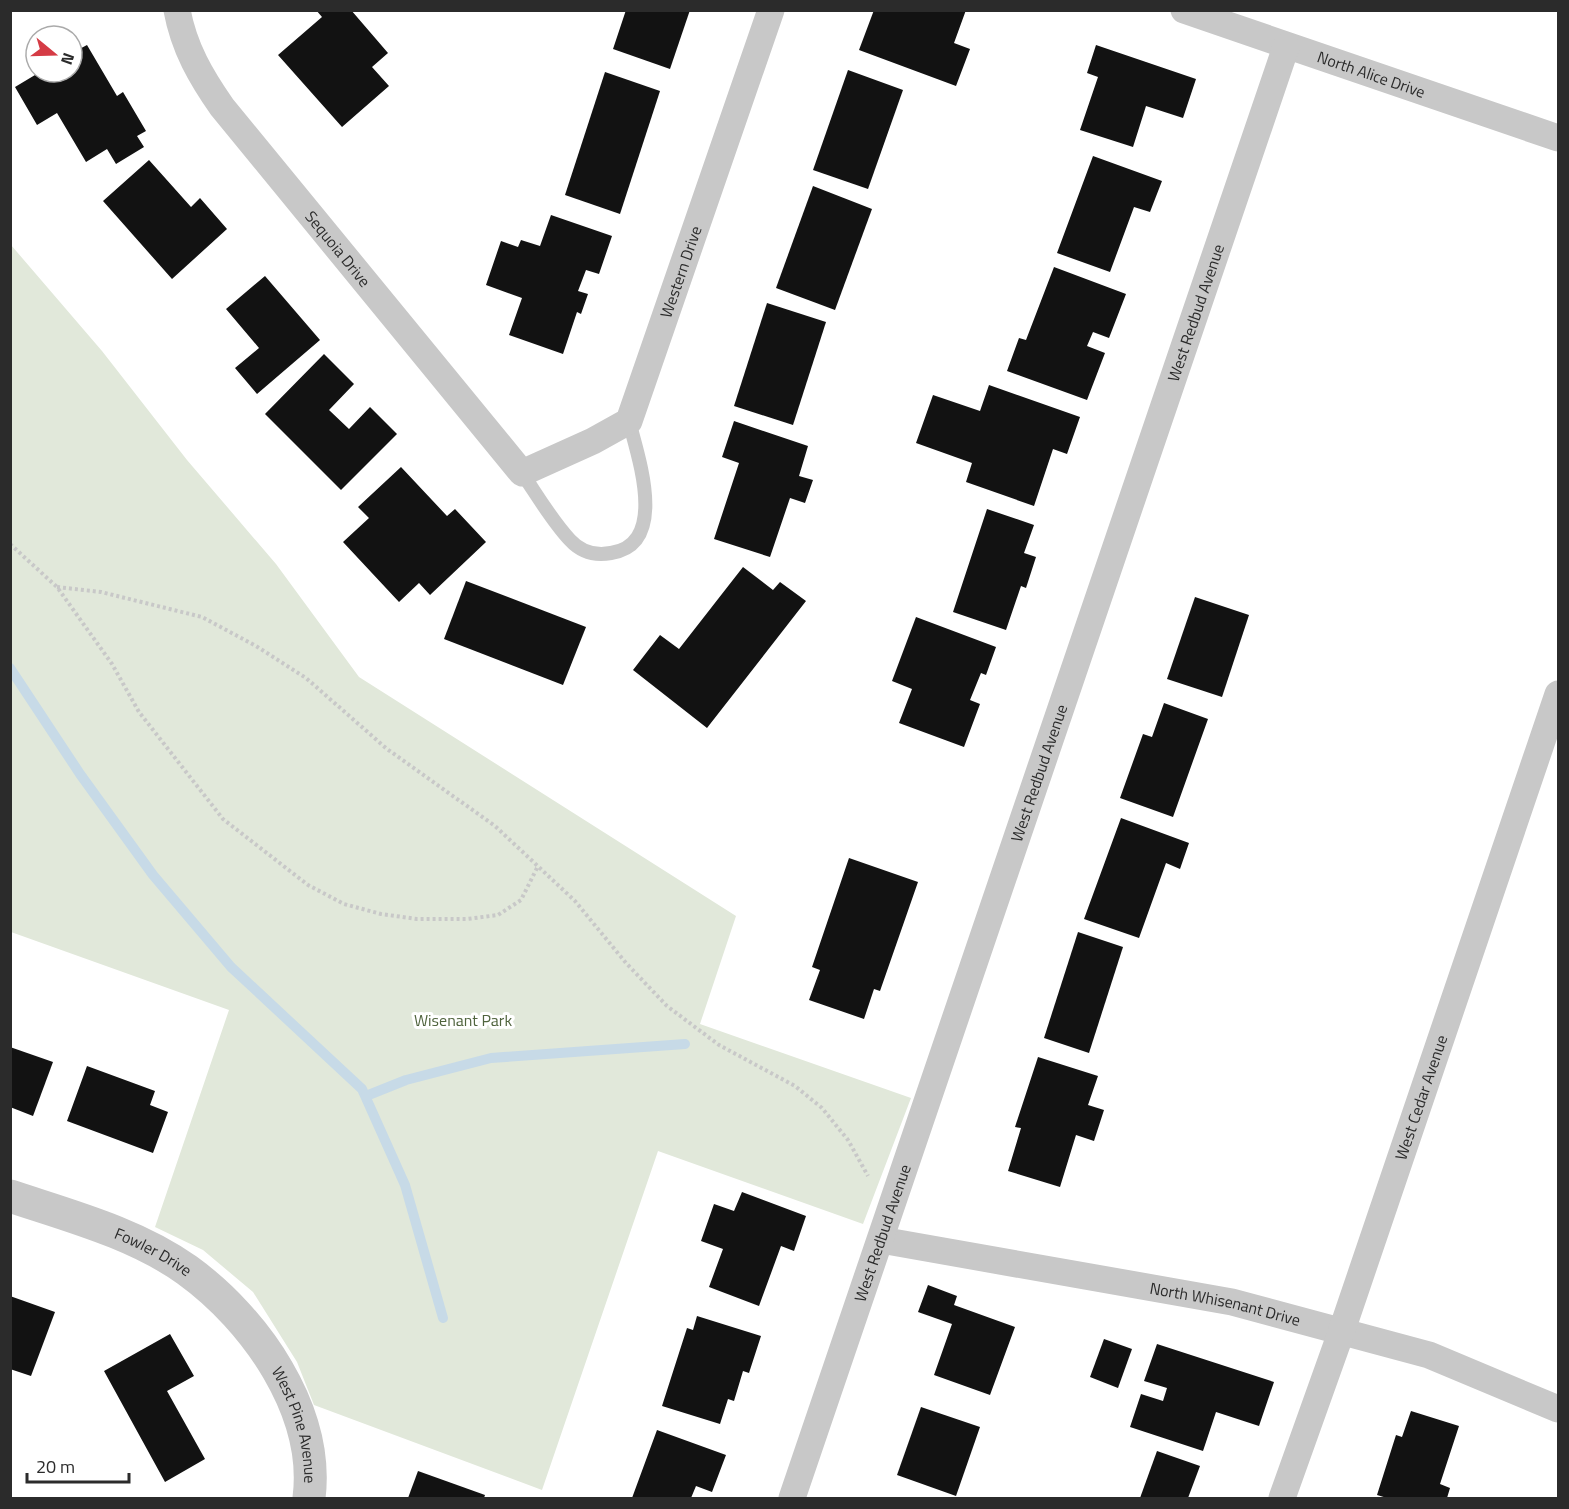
<svg xmlns="http://www.w3.org/2000/svg" width="1569" height="1509" font-family="'Titillium Web',sans-serif">
  <style>
    .green { fill: #e1e8da }
    .lines { fill: none; stroke-linecap: round; stroke-linejoin: round }
    .stream { stroke: #c7dae7; stroke-width: 10 }
    .building { fill: #121212 }
    .path { stroke: #c8c8c8; stroke-width: 4; stroke-dasharray: 3 3; stroke-linecap: butt }
    .service { stroke: #c8c8c8; stroke-width: 14 }
    .minor { stroke: #c8c8c8; stroke-width: 27 }
    .tertiary { stroke: #c8c8c8; stroke-width: 33 }
    .labels { text-anchor: middle; dominant-baseline: central; stroke-width: 6; stroke-linejoin: round; paint-order: stroke }
    .street-label { font-size: 16px; fill: #2b2b2b; stroke: #fff }
    .park-label { font-size: 16px; fill: #4f633d; stroke: #fff }
  </style>
  <rect width="100%" height="100%" fill="#fff"/>
  <polygon class="green" points="11,245 102,351 187,460 276,564 359,677 736,916 700,1024 911,1098 863,1224 658,1151 542,1490 314,1405 297,1362 253,1292 203,1250 155,1227 229,1010 11,932"/>
  <g class="lines">
    <g class="stream">
      <polyline points="10,668 80,774 153,875 231,967 362,1089 405,1185 443,1318"/>
      <polyline points="366,1096 406,1080 491,1058 685,1044"/>
    </g>
  </g>
  <g class="building">
    <polygon points="316,10 351,10 388,53 372,67 389,86 342,127 278,55 322,17"/>
    <polygon points="626,10 690,10 670,69 613,49"/>
    <polygon points="874,10 966,10 954,43 970,49 956,86 859,50"/>
    <polygon points="87,45 117,96 123,92 146,131 137,136 144,147 116,164 107,149 86,162 57,113 37,125 15,87 40,72 72,72 72,53"/>
    <polygon points="1096,45 1196,79 1183,118 1146,106 1133,147 1080,130 1098,77 1087,73"/>
    <polygon points="848,70 903,90 868,189 813,170"/>
    <polygon points="605,72 660,91 620,214 565,195"/>
    <polygon points="1093,156 1162,181 1150,212 1134,207 1110,272 1057,253"/>
    <polygon points="149,160 191,207 200,198 227,229 172,279 103,201"/>
    <polygon points="813,186 872,209 835,310 776,288"/>
    <polygon points="551,215 612,236 599,274 586,270 578,291 588,294 581,314 577,312 563,354 509,335 522,298 486,285 501,241 518,247 521,240 540,246"/>
    <polygon points="1054,267 1126,294 1109,338 1093,332 1087,346 1105,353 1087,400 1007,371 1019,338 1026,340"/>
    <polygon points="265,276 320,340 257,394 235,368 259,348 226,309"/>
    <polygon points="767,303 826,322 793,425 734,406"/>
    <polygon points="324,354 354,384 329,410 349,429 370,407 397,434 341,490 265,414"/>
    <polygon points="989,385 1080,417 1067,454 1053,449 1034,506 966,482 972,463 916,443 933,395 980,411"/>
    <polygon points="734,421 808,446 799,476 813,480 805,503 790,498 770,557 714,539 739,463 722,457"/>
    <polygon points="401,467 447,516 455,509 486,542 430,595 419,583 399,602 343,542 369,518 358,507"/>
    <polygon points="987,509 1034,525 1024,553 1036,557 1026,588 1021,586 1006,630 953,612"/>
    <polygon points="743,567 773,590 780,582 806,601 707,728 633,670 660,635 679,649"/>
    <polygon points="466,581 586,627 563,685 444,639"/>
    <polygon points="1195,597 1249,615 1222,697 1167,679"/>
    <polygon points="916,617 996,647 986,675 981,673 970,700 980,704 964,747 899,723 912,689 892,681"/>
    <polygon points="1164,703 1208,719 1173,817 1120,798 1143,734 1152,737"/>
    <polygon points="1121,818 1189,843 1180,869 1166,863 1139,938 1084,919"/>
    <polygon points="849,858 918,882 880,991 874,989 864,1019 809,1000 820,970 812,967"/>
    <polygon points="1078,932 1123,947 1089,1053 1044,1038"/>
    <polygon points="10,1047 53,1062 33,1116 10,1107"/>
    <polygon points="1038,1057 1098,1076 1088,1105 1104,1110 1094,1141 1076,1135 1060,1187 1008,1171 1021,1128 1015,1127"/>
    <polygon points="87,1066 155,1091 150,1105 168,1112 153,1153 67,1121"/>
    <polygon points="742,1192 806,1216 794,1251 781,1246 759,1306 709,1287 723,1249 701,1241 714,1204 734,1211"/>
    <polygon points="928,1285 957,1296 954,1305 1015,1327 990,1395 934,1375 952,1324 918,1312"/>
    <polygon points="10,1296 55,1312 31,1376 10,1369"/>
    <polygon points="697,1316 761,1336 749,1373 743,1371 734,1401 728,1399 720,1424 662,1406 687,1328 693,1330"/>
    <polygon points="170,1334 194,1376 167,1391 205,1459 165,1482 104,1371"/>
    <polygon points="1104,1339 1132,1349 1118,1388 1090,1377"/>
    <polygon points="1157,1344 1274,1382 1259,1426 1216,1412 1203,1451 1130,1427 1141,1394 1163,1401 1167,1388 1144,1381"/>
    <polygon points="921,1407 980,1427 956,1496 897,1475"/>
    <polygon points="1411,1411 1459,1426 1440,1484 1450,1488 1447,1498 1387,1498 1377,1495 1396,1435 1402,1437"/>
    <polygon points="657,1430 726,1455 712,1492 696,1486 691,1498 632,1498"/>
    <polygon points="1157,1451 1200,1466 1188,1498 1140,1498"/>
    <polygon points="418,1471 485,1495 484,1498 408,1498"/>
  </g>
  <g class="lines">
    <g class="path">
      <polyline points="10,544 57,587 112,664 139,712 223,819 308,885 344,904 381,914 417,919 467,919 498,915 521,900 537,868"/>
      <polyline points="57,587 101,592 202,617 256,646 306,678 387,749 495,826 575,901 626,963 667,1006 719,1045 795,1086 822,1108 848,1140 868,1176"/>
    </g>
    <path class="service" d="M 522,473 C 537,495 552,521 570,540 C 581,552 595,556 611,553 C 669,544 638,457 629,421"/>
    <g class="minor">
      <path id="s1" d="M 177,10 C 184,48 201,77 222,107 L 522,473 L 593,441 L 629,421 L 771,10"/>
      <path id="s2" d="M 1184,10 L 1558,138"/>
      <path id="s3" d="M 881,1240 L 1232,1302 L 1429,1355 L 1558,1409"/>
      <path id="s4" d="M 792,1498 L 1286,47"/>
      <path id="s5" d="M 1282,1498 L 1342,1330 L 1558,694"/>
    </g>
    <path class="tertiary" id="s6" d="M 10,1196 C 70,1216 135,1233 187,1270 C 255,1319 320,1411 309,1498"/>
  </g>
  <g class="labels">
    <g class="street-label">
      <text stroke="none"><textPath href="#s2" startOffset="198">North Alice Drive</textPath></text>
      <text stroke="none"><textPath href="#s1" startOffset="291">Sequoia Drive</textPath></text>
      <text stroke="none"><textPath href="#s1" startOffset="858">Western Drive</textPath></text>
      <text stroke="none"><textPath href="#s4" startOffset="1252">West Redbud Avenue</textPath></text>
      <text stroke="none"><textPath href="#s4" startOffset="766">West Redbud Avenue</textPath></text>
      <text stroke="none"><textPath href="#s5" startOffset="424">West Cedar Avenue</textPath></text>
      <text stroke="none"><textPath href="#s4" startOffset="280">West Redbud Avenue</textPath></text>
      <text stroke="none"><textPath href="#s6" startOffset="154">Fowler Drive</textPath></text>
      <text stroke="none"><textPath href="#s3" startOffset="350">North Whisenant Drive</textPath></text>
      <text stroke="none"><textPath href="#s6" startOffset="387">West Pine Avenue</textPath></text>
    </g>
    <g class="park-label">
      <text x="463" y="1020">Wisenant Park</text>
    </g>
  </g>
  <rect width="1569" height="1509" fill="none" stroke="#2b2b2b" stroke-width="24"/>
  <g transform="translate(54 54) rotate(109)"><circle r="28" fill="#ffffff" stroke="#aaaaaa" stroke-width="1.5"/>
  <path d="M0-4.5L10 22L0 15L-10 22Z" fill="#d53b45"/>
  <text y="-9" font-size="16" font-weight="bold" text-anchor="middle" fill="#2b2b2b">N</text>
  </g>
  <path d="M27 1473v9h102v-9" fill="none" stroke="#2b2b2b" stroke-width="3"/>
  <text x="36" y="1473" font-size="18" fill="#2b2b2b" stroke="#ffffff" stroke-width="4.5" paint-order="stroke">20 m</text>
</svg>
